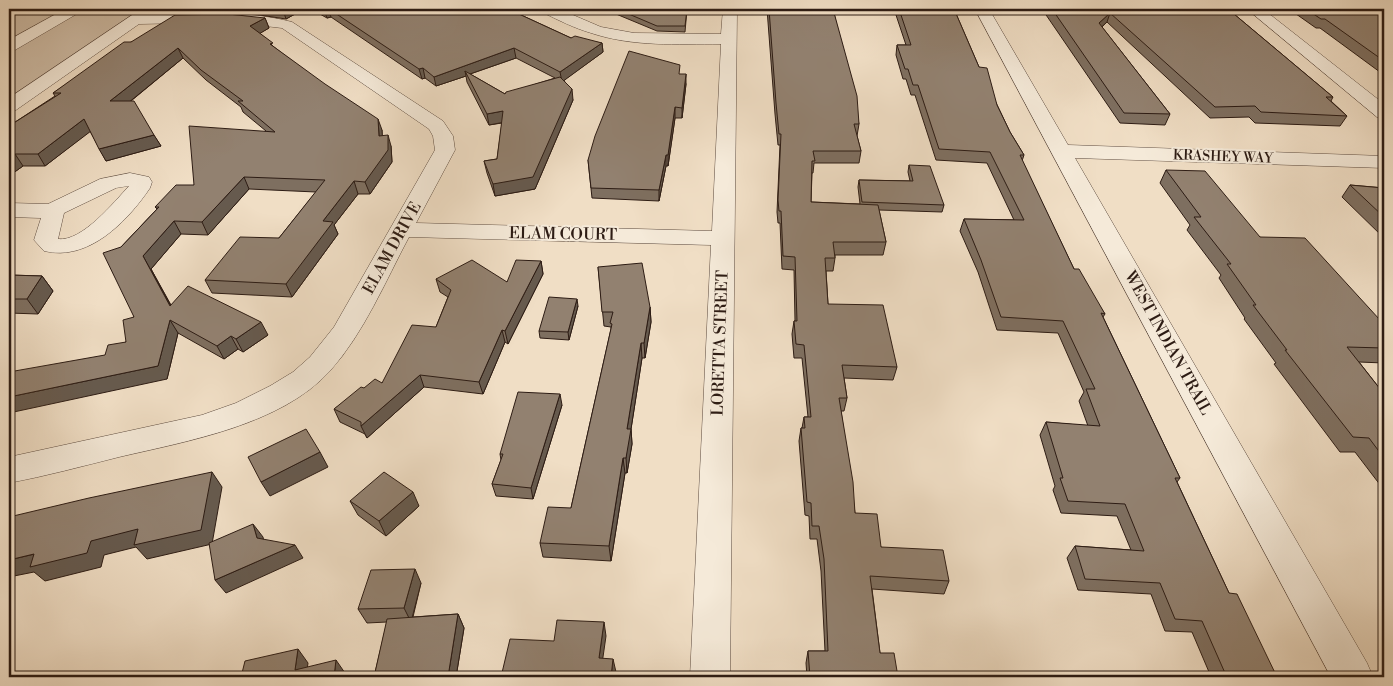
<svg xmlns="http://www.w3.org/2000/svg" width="1393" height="686" font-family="'Libre Bodoni',serif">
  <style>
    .green { fill: #cfbda7; stroke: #7e6c5e }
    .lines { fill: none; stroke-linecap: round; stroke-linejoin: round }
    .street-casing { stroke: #5e4c40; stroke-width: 1 }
    .street { fill: #f5ead9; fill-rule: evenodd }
    .wall { fill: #7e6f60; stroke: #2d1c14; fill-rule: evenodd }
    .shaded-wall { fill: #665a4e; stroke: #2d1c14 }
    .building { fill: #928170; stroke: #2d1c14 }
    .labels { text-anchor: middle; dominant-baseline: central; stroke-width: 4; stroke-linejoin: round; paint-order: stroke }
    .far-street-label { font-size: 14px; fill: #2d1c14; stroke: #f5ead9 }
    .street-label { font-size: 16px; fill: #2d1c14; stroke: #f5ead9 }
  </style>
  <rect width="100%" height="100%" fill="#f0dec5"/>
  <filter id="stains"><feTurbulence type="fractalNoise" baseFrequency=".004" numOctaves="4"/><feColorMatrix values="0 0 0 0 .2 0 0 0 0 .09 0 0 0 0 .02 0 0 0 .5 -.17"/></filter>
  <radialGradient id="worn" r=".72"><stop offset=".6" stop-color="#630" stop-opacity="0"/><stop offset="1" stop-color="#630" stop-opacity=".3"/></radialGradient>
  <g class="green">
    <polygon points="9,9 65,9 9,42"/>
    <polygon points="80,9 141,9 9,98 9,52"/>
  </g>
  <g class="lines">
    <defs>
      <g id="street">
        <polygon points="65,9 82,9 80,12 15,50 9,52 9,40"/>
        <path d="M 141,9 L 157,9 L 152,14 C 199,13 246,10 292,22 L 443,121 L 453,136 L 455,150 L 416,223 L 712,231 L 721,44 C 677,44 633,47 591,33 C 574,28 558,20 542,12 L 540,9 L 559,9 L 601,27 L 634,33 L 721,34 L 723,9 L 737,9 L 730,677 L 690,677 L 711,245 L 409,237 C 385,282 364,333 330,371 C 281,425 188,441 119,457 C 83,466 46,476 9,483 L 9,457 L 202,415 L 236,403 L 270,386 L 293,372 L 310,357 L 334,327 L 435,150 L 433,136 L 429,129 L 282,28 L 232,22 L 139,24 L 16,110 L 9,111 L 9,98 Z"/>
        <polygon points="975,9 989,9 1068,145 1384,156 1384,168 1075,158 1367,663 1373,677 1331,677"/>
        <polygon points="1247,9 1263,9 1384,104 1384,119 1377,117"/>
        <path d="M 130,173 L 149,177 L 152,182 L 150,188 C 127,222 88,262 44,251 L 34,240 L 41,218 L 9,217 L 9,203 L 48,204 L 100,179 ZM 129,186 C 114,202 82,242 58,239 L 64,213 L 116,188 Z"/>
      </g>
    </defs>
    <use href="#street" class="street-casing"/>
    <use href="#street" class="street"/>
  </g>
  <g class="wall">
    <polygon points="197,9 304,9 286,19 240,12 198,11"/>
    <path d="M 311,9 L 508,9 L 571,38 L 602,43 L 603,52 L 564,80 L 573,100 L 535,189 L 495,196 L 487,173 L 484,161 L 497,159 L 502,123 L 489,125 L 467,82 L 466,76 L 436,86 L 425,78 L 422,79 L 331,17 L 327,18 ZM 516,58 L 555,78 L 505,94 L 470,74 Z"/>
    <polygon points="604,9 687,9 685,32 657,31"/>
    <polygon points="767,9 833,9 859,124 857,136 861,151 859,163 814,163 813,173 812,173 811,202 860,204 858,187 859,180 910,181 908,172 909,165 944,205 942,212 879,210 886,242 883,255 835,255 835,258 833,271 826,271 828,304 897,367 893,380 844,378 847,398 844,411 841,411 855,513 881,547 949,581 944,594 872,589 880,653 898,677 807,677 806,663 808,651 825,651 821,571 817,539 810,539 809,516 805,515 799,441 801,428 802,428 804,417 808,417 802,358 794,358 792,334 794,321 795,321 794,270 782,269 780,223 778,223 777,212 780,145 778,145 775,114"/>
    <polygon points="894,9 954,9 979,67 1010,132 1024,155 1022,161 1074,269 1105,314 1103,317 1180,478 1177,482 1229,593 1277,677 1195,677 1201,672 1209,672 1192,632 1165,631 1151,594 1078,590 1067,558 1075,546 1131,550 1117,516 1061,513 1053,490 1055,486 1040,435 1046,422 1088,426 1079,401 1084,392 1058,333 997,330 978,272 960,231 964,219 1014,220 987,163 936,160 915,95 911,95 906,79 903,79 896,55 897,45 906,45"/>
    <polygon points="1042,9 1228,9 1333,97 1331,101 1347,116 1340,126 1255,123 1249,117 1210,118 1107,22 1102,27 1170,114 1165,125 1120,123"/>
    <polygon points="1289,9 1384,9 1384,75 1320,28 1316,28"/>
    <polygon points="265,18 269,28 260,33 274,47 382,130 382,135 391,146 392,162 370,194 358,194 334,225 338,234 292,297 212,293 205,280 279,238 316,192 249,189 208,235 181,234 151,269 171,305 268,335 243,352 238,349 224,359 178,333 167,379 105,355 126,342 134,317 121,247 157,209 155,207 194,185 266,131 243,112 241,107 206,80 183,58 131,101 161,146 106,161 90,131 45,166 23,166 9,176 9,126 55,96 53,93 131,42"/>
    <polygon points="681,74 686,84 682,118 675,118 668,166 666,166 659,201 592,198 588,160"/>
    <polygon points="1166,170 1260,237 1380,320 1384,320 1384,363 1359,362 1384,394 1384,490 1355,452 1340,452 1274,364 1276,363 1244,319 1245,318 1219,278 1221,275 1187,230 1190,225 1160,183"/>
    <polygon points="1350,185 1384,188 1384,238 1342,197"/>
    <polygon points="541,261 543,274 508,344 505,342 483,394 424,387 367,438 365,434 340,422 334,409 364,388 382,383 436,327 448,297 440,292 436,279 507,282"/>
    <polygon points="598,267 650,307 651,322 645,358 642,358 631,429 632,444 627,473 625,473 611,561 543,557 540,543 571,508 611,329 611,327 604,326"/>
    <polygon points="9,275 42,276 53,291 38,314 9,313"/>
    <polygon points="578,306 569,340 540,338 539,331"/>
    <polygon points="562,405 533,499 496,496 492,484 501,460 500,454"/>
    <polygon points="350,501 419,506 386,536 358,515"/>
    <polygon points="421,583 413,617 458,614 464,628 456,677 374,677 387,622 367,623 358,609"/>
  </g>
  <g class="shaded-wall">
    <polygon points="286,9 304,9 286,19 283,10"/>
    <polygon points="328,9 331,17 327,18 324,10"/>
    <polygon points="1110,13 1107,22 1096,32 1099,23"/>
    <polygon points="265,18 269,28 254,37 250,26"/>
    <polygon points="602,43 603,52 562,82 560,72"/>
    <polygon points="178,48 183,58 117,112 110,101"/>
    <polygon points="514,48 516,58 467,75 465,71 466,76 436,86 434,77"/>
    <polygon points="423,68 425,78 422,79 419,69"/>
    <polygon points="686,74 686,84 682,118 682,108"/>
    <polygon points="572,89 573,100 535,189 495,196 493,184"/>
    <polygon points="675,107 675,118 668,166 668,155"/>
    <polygon points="503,111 505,122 489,125 487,114"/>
    <polygon points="84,119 91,131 45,166 38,154"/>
    <polygon points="378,119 382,130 383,148 379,136"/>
    <polygon points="154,135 161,146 106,161 99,149"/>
    <polygon points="388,135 391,146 392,162 370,194 365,182"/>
    <polygon points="15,154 23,166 9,176 9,158"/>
    <polygon points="666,155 666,166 659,201 659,190"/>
    <polygon points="244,177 249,189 208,235 202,222"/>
    <polygon points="354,181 358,194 334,225 338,234 292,297 286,284 323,221"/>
    <polygon points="174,221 181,234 151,269 178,319 143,256"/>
    <polygon points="541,261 543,274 508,344 505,331"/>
    <polygon points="42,276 53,291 38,314 27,299"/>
    <polygon points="577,299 578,306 569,340 568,332"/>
    <polygon points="650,307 651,322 645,358 644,343"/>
    <polygon points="170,320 178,333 167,379 9,413 9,397 158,366"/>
    <polygon points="261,322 268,335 243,352 236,339"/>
    <polygon points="502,330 505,342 483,394 479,382"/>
    <polygon points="231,336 238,349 224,359 217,346"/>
    <polygon points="641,343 642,358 631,429 632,444 627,473 626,458 627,429"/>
    <polygon points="420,375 424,387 367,438 361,426"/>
    <polygon points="560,394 562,405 533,499 531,488"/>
    <polygon points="320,452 328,467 270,496 261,482"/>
    <polygon points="623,458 625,473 611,561 609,546"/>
    <polygon points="212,472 222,487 212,544 147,559 136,547 104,555 101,567 45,581 34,572 9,577 9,560 91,541"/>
    <polygon points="413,492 419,506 386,536 379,521"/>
    <polygon points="253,524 263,537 266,552 257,538"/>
    <polygon points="295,545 303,558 226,593 215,580"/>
    <polygon points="415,569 421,583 411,622 404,608"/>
    <polygon points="458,614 464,628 456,677 448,677"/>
    <polygon points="604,622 606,636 601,671 599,658"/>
    <polygon points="298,649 308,663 306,677 295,670"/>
    <polygon points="613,659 616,672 615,677 611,677"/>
    <polygon points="336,660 345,673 345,677 334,677"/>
  </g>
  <g class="building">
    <polygon points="273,9 286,9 283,10"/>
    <polygon points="329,9 508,9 571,38 575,36 602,43 560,72 514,48 434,77 423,68 419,69"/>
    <polygon points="617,9 687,9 685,26 657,26"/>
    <polygon points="769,9 833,9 857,96 859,124 854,124 861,151 813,151 815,161 812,161 811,202 878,205 886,242 833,242 835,258 825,258 828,304 883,305 897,367 842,365 847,398 839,398 853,482 855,513 877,514 881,547 943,550 949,581 870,576 880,653 894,653 898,677 810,677 808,651 828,651 824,559 819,526 812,526 811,503 807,502 801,428 805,428 804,417 811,417 804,345 796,344 794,321 797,321 795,257 783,256 781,211 779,211 778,200 781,134 779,134 776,103"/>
    <polygon points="899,9 954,9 979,67 987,68 997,105 1010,132 1024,155 1020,155 1074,269 1079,269 1105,314 1101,313 1180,478 1175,478 1229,593 1237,594 1277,677 1203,677 1201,672 1225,673 1202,621 1175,619 1160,583 1085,579 1075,546 1144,551 1125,504 1068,501 1060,478 1063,478 1046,422 1100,426 1086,389 1095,389 1063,321 1001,317 981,260 964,219 1024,220 990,152 939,149 918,85 913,85 908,69 905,69 897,45 911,45"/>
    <polygon points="1052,9 1228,9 1333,97 1326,97 1347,116 1261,112 1255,106 1215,107 1110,13 1099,23 1170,114 1124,113"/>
    <polygon points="1306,9 1384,9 1384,61 1325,19 1321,19"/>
    <polygon points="228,14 265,18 250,26 273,43 270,44 325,84 378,119 379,136 388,135 388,150 365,182 354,181 323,221 333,222 286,284 205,280 240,237 279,238 325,180 244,177 202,222 174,221 143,256 170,306 188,286 261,322 236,339 231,336 217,346 170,320 158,366 9,397 9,372 105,355 108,345 126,342 123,320 134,317 103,253 121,247 159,207 155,207 176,185 194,185 189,126 275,132 238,101 243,101 201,70 178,48 110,101 134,101 154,135 99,149 84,119 38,154 15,154 9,158 9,126 61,93 53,93 124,42 131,42 175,15"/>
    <polygon points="629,51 680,65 679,74 686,74 682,108 675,107 668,155 666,155 659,190 591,188 588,160 595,136"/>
    <polygon points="465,71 505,94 506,92 560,77 572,89 533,177 493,184 484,161 497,159 503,111 487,114"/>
    <polygon points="909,165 930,166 944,205 862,202 859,180 913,181"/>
    <polygon points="1166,170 1205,171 1260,237 1305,238 1380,320 1384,320 1384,348 1347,347 1384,394 1384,458 1369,438 1353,437 1285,350 1287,350 1253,305 1256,305 1227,264 1231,264 1194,217 1201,217"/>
    <polygon points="1350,185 1384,188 1384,217"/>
    <polygon points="472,260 507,282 516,260 541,261 505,331 502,330 479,382 420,375 361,426 361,422 334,409 361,387 364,388 375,379 382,383 412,325 436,327 451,290 436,279"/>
    <polygon points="642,263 650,307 644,343 641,343 627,429 631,429 626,458 623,458 609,546 540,543 548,507 571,508 612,324 610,323 613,312 602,312 598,267"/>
    <polygon points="9,275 42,276 27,299 9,299"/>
    <polygon points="549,297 577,299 568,332 539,331"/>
    <polygon points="518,392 560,394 531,488 492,484 503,454 500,454"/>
    <polygon points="306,429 320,452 261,482 248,457"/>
    <polygon points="212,472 201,530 134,545 138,529 91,541 87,553 30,567 34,554 9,560 9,517 89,498"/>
    <polygon points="384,472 413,492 379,521 350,501"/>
    <polygon points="253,524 257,538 295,545 215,580 209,543"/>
    <polygon points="415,569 404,608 358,609 371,570"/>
    <polygon points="458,614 448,677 374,677 387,619"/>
    <polygon points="557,620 604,622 599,658 613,659 611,677 501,677 510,639 554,641"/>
    <polygon points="298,649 295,670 336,660 334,677 241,677 245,661"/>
  </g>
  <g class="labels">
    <g class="far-street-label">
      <text transform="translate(1223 157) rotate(2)">KRASHEY WAY</text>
    </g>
    <g class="street-label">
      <text transform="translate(563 234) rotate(1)">ELAM COURT</text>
      <text transform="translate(392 248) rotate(-61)">ELAM DRIVE</text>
      <text transform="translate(720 343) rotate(-88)">LORETTA STREET</text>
      <text transform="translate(1168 343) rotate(61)">WEST INDIAN TRAIL</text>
    </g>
  </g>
  <rect width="1393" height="686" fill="none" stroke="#f0dec5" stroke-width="30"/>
  <rect x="10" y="10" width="1373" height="666" fill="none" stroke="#2d1c14" stroke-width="2.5"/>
  <rect x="15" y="15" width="1363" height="656" fill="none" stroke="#2d1c14"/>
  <rect width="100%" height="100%" filter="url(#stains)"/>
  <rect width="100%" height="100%" fill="url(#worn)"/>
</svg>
